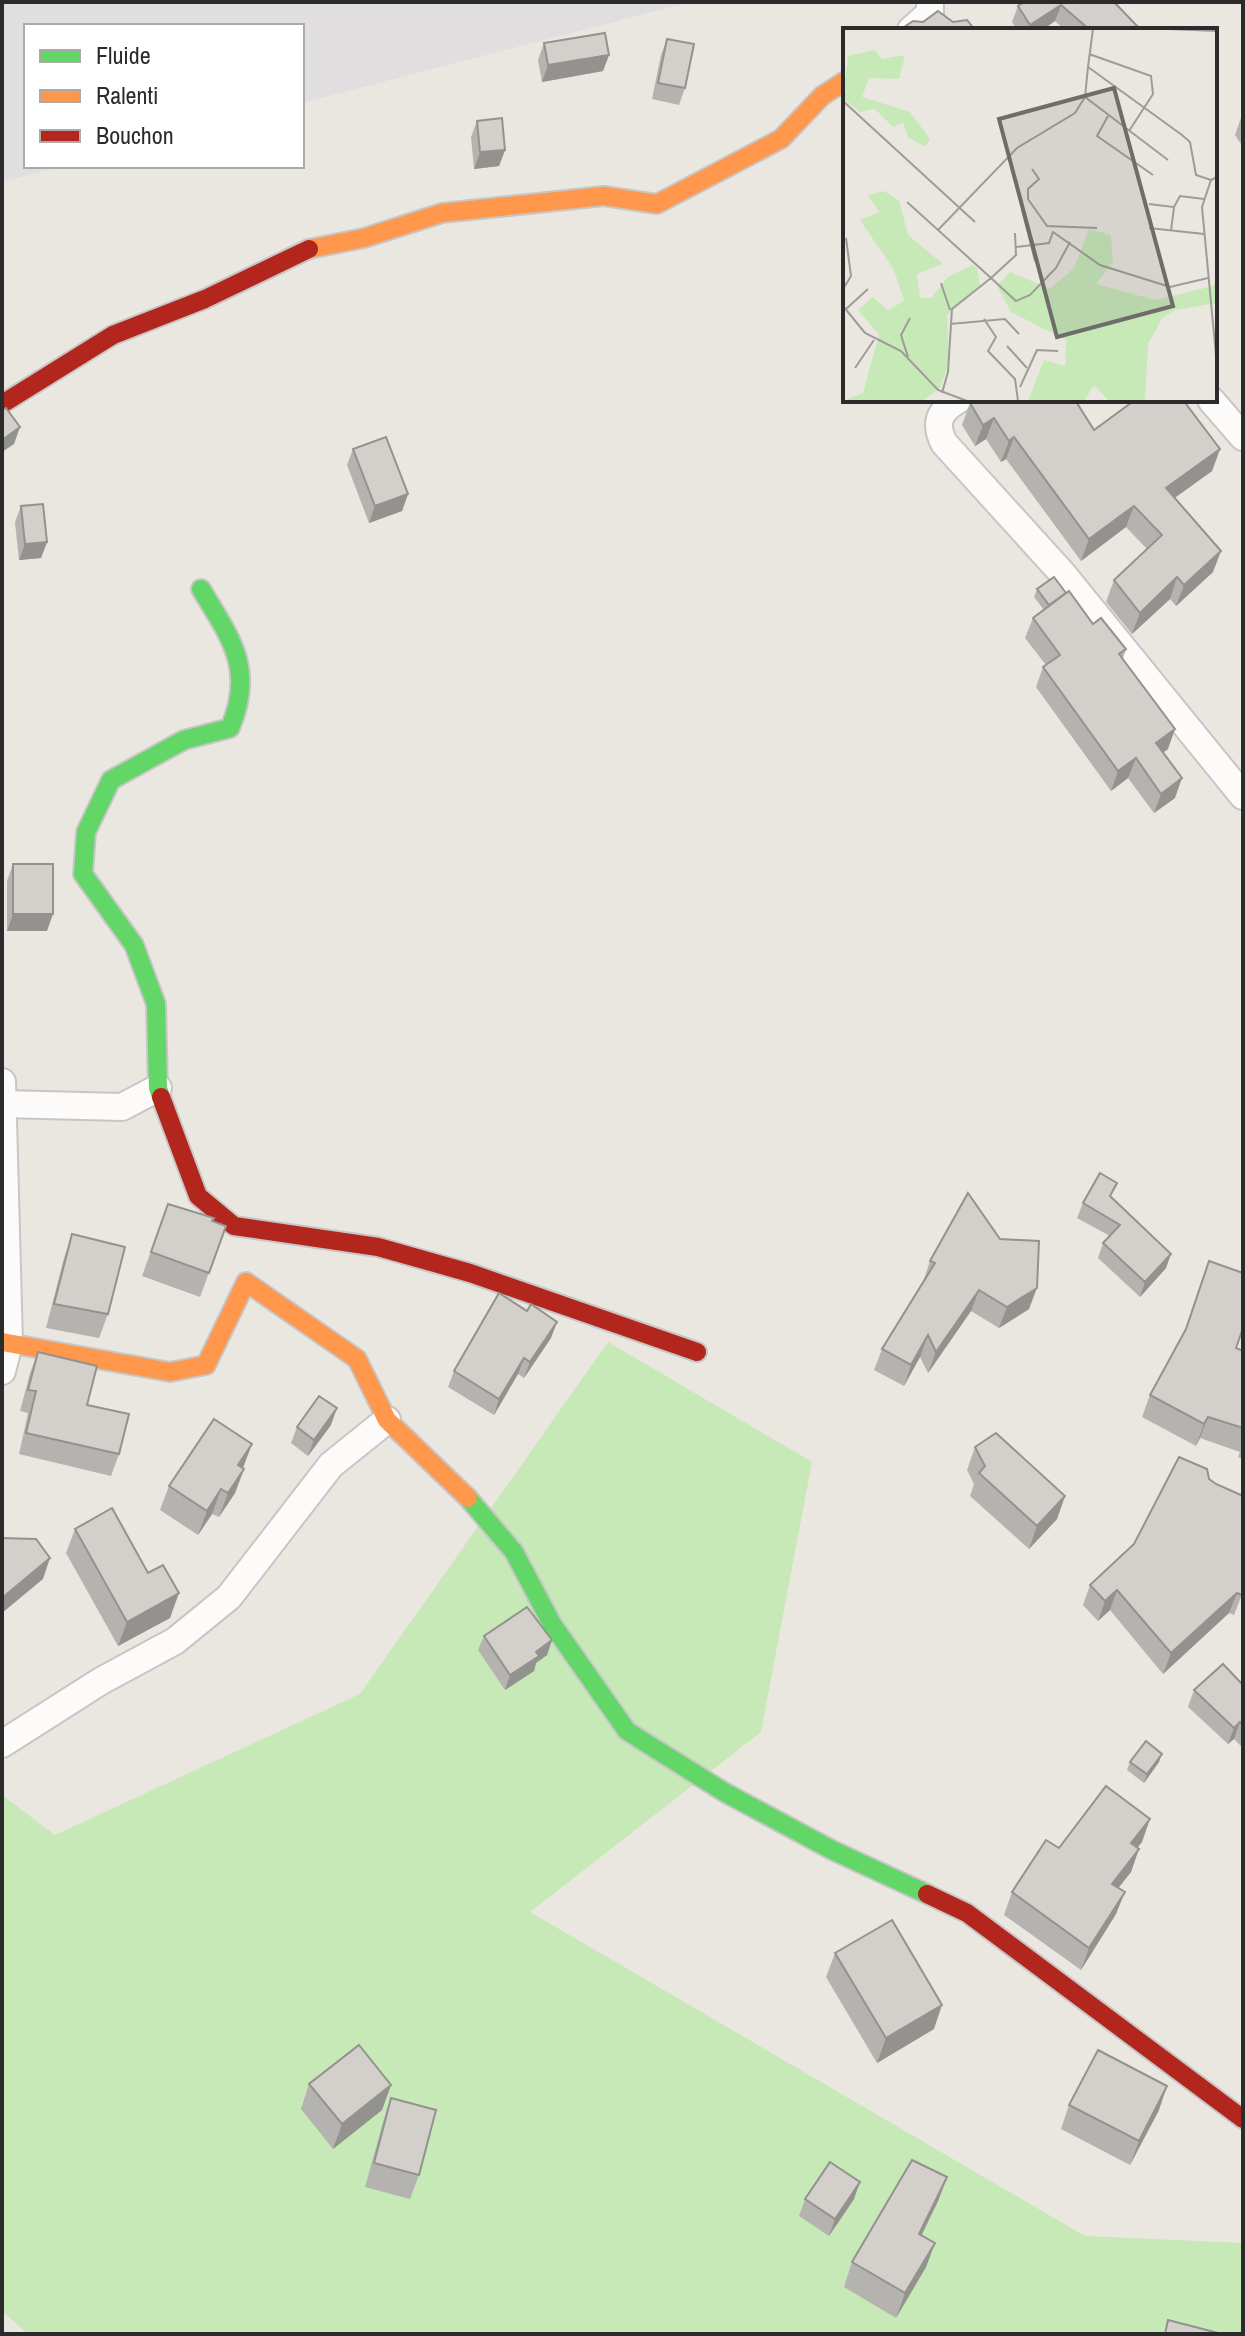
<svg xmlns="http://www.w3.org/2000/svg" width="1245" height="2336" font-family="'Archivo Narrow',sans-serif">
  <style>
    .industrial { fill: #e0dedf }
    .green { fill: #c7e8b7 }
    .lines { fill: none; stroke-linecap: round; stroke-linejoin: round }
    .street-casing { stroke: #c7c6c6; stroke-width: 30 }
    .fast-casing { stroke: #c7c6c6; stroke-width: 22 }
    .slow-casing { stroke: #c7c6c6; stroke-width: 22 }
    .jam-casing { stroke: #c7c6c6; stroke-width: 22 }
    .street { stroke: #fcfbfa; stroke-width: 26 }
    .fast { stroke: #63d668; stroke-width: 18 }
    .slow { stroke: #ff974d; stroke-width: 18 }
    .jam { stroke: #b3261e; stroke-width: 18 }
    .wall { fill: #b5b3af }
    .shaded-wall { fill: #94928e }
    .building { fill: #d3d0cb; stroke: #94928e; stroke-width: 2 }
    .inset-road { fill: none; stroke: #9e9c98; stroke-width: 2 }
    .view { fill: #6e6d6a; fill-opacity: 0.15; stroke: #6e6d6a; stroke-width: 4 }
    .inset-edge { fill: none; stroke: #2b2b2b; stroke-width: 4 }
  </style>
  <rect width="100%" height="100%" fill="#eae7e0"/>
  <polygon class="industrial" points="2,2 690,2 302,103 302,26 26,26 26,166 62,166 2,182"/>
  <polygon class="green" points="608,1342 812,1462 761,1732 530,1912 1085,2236 1243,2243 1243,2334 28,2334 2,2311 2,1795 55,1835 360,1694"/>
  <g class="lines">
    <defs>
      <g id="street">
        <polyline points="911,30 930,13 930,2"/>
        <path d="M 958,400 C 939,411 934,423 944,443 L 1062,573 L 1243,796"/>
        <polyline points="1211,400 1243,437"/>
        <polyline points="2,1082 9,1343 2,1371"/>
        <polyline points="3,1104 122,1107 158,1088"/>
        <polyline points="2,1744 101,1681 175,1641 229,1597 331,1465 387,1420"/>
      </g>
      <g id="fast">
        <path d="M 161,1097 L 158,1088 L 156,1004 L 134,945 L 83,874 L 86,832 L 111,780 L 184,740 L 230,728 C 255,669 231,639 201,589"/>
        <polyline points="468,1498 514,1552 552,1624 627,1731 724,1792 832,1850 927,1894"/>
      </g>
      <g id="slow">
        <polyline points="309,249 364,238 442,213 604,196 657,204 781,139 822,96 845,81"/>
        <polyline points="2,1342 170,1372 206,1365 246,1282 357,1359 387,1420 468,1498"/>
      </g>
      <g id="jam">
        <polyline points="2,404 113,335 205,299 309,249"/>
        <polyline points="161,1097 198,1196 234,1226 378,1247 470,1273 697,1352"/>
        <polyline points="927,1894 967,1913 1243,2119"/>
      </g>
    </defs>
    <use href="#street" class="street-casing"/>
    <use href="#fast" class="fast-casing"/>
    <use href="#slow" class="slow-casing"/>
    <use href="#jam" class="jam-casing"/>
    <use href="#street" class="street"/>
    <use href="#fast" class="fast"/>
    <use href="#slow" class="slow"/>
    <use href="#jam" class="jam"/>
  </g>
  <g class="wall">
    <polygon points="1114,2 1141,30 1065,30 1055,21 1042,30 1017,30 1012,22 1018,6"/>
    <polygon points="667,39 685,88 679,105 652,99 661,55"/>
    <polygon points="544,43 609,55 603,71 542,82 538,60"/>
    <polygon points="845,98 845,114 841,108"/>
    <polygon points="1243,112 1243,147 1235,135"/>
    <polygon points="477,121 505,150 499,166 474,169 471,137"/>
    <polygon points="970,403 1094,430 1220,449 1212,471 1174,498 1213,572 1176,606 1170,599 1132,634 1106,602 1114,580 1147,549 1126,527 1081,561 1006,459 1001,462 986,439 975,446 962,425"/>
    <polygon points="353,449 408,494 402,511 369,523 347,465"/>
    <polygon points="21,506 47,542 41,558 19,560 15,522"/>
    <polygon points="1037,589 1066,593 1093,624 1126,649 1123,658 1168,749 1163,752 1175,798 1154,813 1128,778 1111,791 1036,687 1043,667 1046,665 1025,638 1033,618 1044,610 1034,597"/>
    <polygon points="13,864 47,931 7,931 7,881"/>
    <polygon points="1112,1198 1166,1268 1140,1297 1098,1258 1103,1243 1110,1236 1077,1218 1083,1203"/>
    <polygon points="168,1204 226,1226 200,1297 142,1276"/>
    <polygon points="72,1234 108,1314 99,1338 46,1328 64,1258"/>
    <polygon points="930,1261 1029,1309 999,1328 971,1311 928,1373 920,1357 904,1386 874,1370 882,1349 923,1282"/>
    <polygon points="527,1311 551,1338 524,1378 518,1374 494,1415 448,1387 454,1371"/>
    <polygon points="1236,1348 1243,1351 1243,1459 1238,1457 1240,1452 1200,1438 1196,1446 1142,1417 1150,1395"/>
    <polygon points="38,1352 119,1454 111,1476 19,1454 28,1413 20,1411 30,1373"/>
    <polygon points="331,1425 308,1456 291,1443 297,1427"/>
    <polygon points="975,1447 1065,1496 1057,1519 1029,1549 970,1496 974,1484 967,1470"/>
    <polygon points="243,1468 244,1469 235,1493 219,1517 212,1514 198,1535 160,1510 169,1486"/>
    <polygon points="75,1529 170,1618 118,1646 66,1553"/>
    <polygon points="1090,1585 1243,1592 1234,1615 1229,1613 1163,1674 1110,1610 1098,1621 1083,1605"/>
    <polygon points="484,1636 552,1640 547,1655 536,1663 534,1671 505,1690 478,1650"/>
    <polygon points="1243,1685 1243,1748 1234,1739 1228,1744 1188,1707 1194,1690"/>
    <polygon points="1130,1762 1159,1762 1144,1783 1127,1770"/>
    <polygon points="1142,1842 1137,1848 1131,1872 1118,1888 1116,1914 1081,1970 1004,1915 1012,1892 1059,1848"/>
    <polygon points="835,1953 934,2029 877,2063 826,1977"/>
    <polygon points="309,2084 391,2085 382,2110 333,2149 301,2109"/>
    <polygon points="391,2098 419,2175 410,2199 365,2187 383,2122"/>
    <polygon points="1069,2105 1159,2110 1130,2165 1061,2129"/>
    <polygon points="947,2177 938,2201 922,2235 935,2243 926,2267 896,2318 844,2287 852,2262"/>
    <polygon points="805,2199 854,2199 829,2236 799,2216"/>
  </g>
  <g class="shaded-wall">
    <polygon points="1061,5 1055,21 1042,30 1029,30 1030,25"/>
    <polygon points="609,55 603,71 542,82 548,65"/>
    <polygon points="505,150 499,166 474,169 480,152"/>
    <polygon points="994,418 986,439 975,446 983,425"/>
    <polygon points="20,427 14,444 2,452 2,440"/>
    <polygon points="1014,437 1006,459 1001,462 1009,441"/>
    <polygon points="1220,449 1212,471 1158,510 1166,488"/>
    <polygon points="408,494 402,511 369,523 375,506"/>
    <polygon points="1134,506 1126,527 1081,561 1089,539"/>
    <polygon points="47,542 41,558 19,560 25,544"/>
    <polygon points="1221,551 1213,572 1176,606 1184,585"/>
    <polygon points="1177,577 1170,599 1132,634 1140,613"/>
    <polygon points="1175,729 1168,749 1149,763 1156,743"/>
    <polygon points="1136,758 1128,778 1111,791 1118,771"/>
    <polygon points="1182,778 1175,798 1154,813 1161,794"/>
    <polygon points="13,914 53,914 47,931 7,931"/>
    <polygon points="1171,1254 1166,1268 1140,1297 1145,1282"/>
    <polygon points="1037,1288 1029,1309 999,1328 1007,1307"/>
    <polygon points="979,1290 971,1311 928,1373 936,1352"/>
    <polygon points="557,1322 551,1338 524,1378 530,1362"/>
    <polygon points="928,1335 920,1357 904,1386 911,1365"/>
    <polygon points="524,1358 518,1374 494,1415 499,1399"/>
    <polygon points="337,1408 331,1425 308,1456 314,1440"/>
    <polygon points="1208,1417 1200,1438 1196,1446 1204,1424"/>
    <polygon points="252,1444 243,1468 238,1465"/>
    <polygon points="244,1469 235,1493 219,1517 228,1493"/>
    <polygon points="221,1489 212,1514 198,1535 207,1511"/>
    <polygon points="1065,1496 1057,1519 1029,1549 1037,1526"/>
    <polygon points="50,1558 43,1579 2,1613 2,1598"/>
    <polygon points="1117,1590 1110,1610 1098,1621 1105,1601"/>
    <polygon points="179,1593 170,1618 118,1646 127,1622"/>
    <polygon points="1237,1593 1229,1613 1163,1674 1171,1653"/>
    <polygon points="552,1640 547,1655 536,1663 534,1671 505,1690 510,1675 536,1652"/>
    <polygon points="1240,1722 1234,1739 1228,1744 1234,1728"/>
    <polygon points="1162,1754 1159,1762 1144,1783 1147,1774"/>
    <polygon points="1150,1819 1142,1842 1123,1865 1131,1843"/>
    <polygon points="1139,1849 1131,1872 1104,1906 1112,1884"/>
    <polygon points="1125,1892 1116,1914 1081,1970 1089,1948"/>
    <polygon points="942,2005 934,2029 877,2063 886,2038"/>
    <polygon points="391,2085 382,2110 333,2149 342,2124"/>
    <polygon points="1167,2086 1159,2110 1130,2165 1139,2141"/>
    <polygon points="947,2177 938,2201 910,2258 919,2234"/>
    <polygon points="860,2182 854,2199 829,2236 835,2219"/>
    <polygon points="935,2243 926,2267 896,2318 905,2293"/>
  </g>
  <g class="building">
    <polygon points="1024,2 1114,2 1141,30 1090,30 1061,5 1030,25 1018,6"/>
    <polygon points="938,11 953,22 967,20 975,30 900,30 913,21 923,22"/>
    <polygon points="605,33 609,55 548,65 544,43"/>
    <polygon points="667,39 694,44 685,88 658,83"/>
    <polygon points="502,118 505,150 480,152 477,121"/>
    <polygon points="975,400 1075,400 1094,430 1135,400 1183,400 1220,449 1166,488 1221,551 1184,585 1177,577 1140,613 1114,580 1162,535 1134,506 1089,539 1014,437 1009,441 994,418 983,425 970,403"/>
    <polygon points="6,408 20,427 2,440 2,410"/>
    <polygon points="386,437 408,494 375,506 353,449"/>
    <polygon points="43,504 47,542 25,544 21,506"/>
    <polygon points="1054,577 1066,593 1049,605 1037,589"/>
    <polygon points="1069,591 1093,624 1101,618 1126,649 1119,654 1175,729 1156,743 1182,778 1161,794 1136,758 1118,771 1043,667 1060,655 1033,618"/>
    <rect x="13" y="864" width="40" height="50"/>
    <polygon points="1100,1173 1117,1183 1110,1196 1171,1254 1145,1282 1103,1243 1120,1225 1083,1203"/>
    <polygon points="968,1193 1000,1239 1039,1241 1037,1288 1007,1307 979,1290 936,1352 928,1335 911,1365 882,1349 935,1263 930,1261"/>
    <polygon points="168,1204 214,1218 212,1221 226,1226 209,1273 151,1252"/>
    <polygon points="72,1234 125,1247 108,1314 54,1304"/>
    <polygon points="1209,1261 1243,1273 1243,1328 1236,1348 1243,1351 1243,1428 1208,1417 1204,1424 1150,1395 1186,1329"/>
    <polygon points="499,1293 527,1311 531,1304 557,1322 530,1362 524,1358 499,1399 454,1371"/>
    <polygon points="38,1352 97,1366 87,1405 129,1414 119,1454 26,1433 36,1391 28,1390"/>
    <polygon points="319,1396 337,1408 314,1440 297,1427"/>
    <polygon points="214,1419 252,1444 238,1465 244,1469 228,1493 221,1489 207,1511 169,1486"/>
    <polygon points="996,1433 1065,1496 1037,1526 979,1473 985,1466 975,1447"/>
    <polygon points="1179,1457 1207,1469 1209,1479 1216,1484 1243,1496 1243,1591 1242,1595 1237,1593 1171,1653 1117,1590 1105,1601 1090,1585 1134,1544"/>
    <polygon points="112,1508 148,1573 163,1565 179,1593 127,1622 75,1529"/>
    <polygon points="2,1538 36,1539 50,1558 2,1598"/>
    <polygon points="527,1607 552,1640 536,1652 539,1656 510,1675 484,1636"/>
    <polygon points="1223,1664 1243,1685 1243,1725 1240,1722 1234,1728 1194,1690"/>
    <polygon points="1146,1741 1162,1754 1147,1774 1130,1762"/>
    <polygon points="1106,1786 1150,1819 1131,1843 1139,1849 1112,1884 1125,1892 1089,1948 1012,1892 1046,1840 1059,1848"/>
    <polygon points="892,1920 942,2005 886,2038 835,1953"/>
    <polygon points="359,2045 391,2085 342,2124 309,2084"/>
    <polygon points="1098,2050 1167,2086 1139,2141 1069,2105"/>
    <polygon points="391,2098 436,2110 419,2175 374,2163"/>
    <polygon points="912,2160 947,2177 919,2234 935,2243 905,2293 852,2262"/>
    <polygon points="830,2162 860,2182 835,2219 805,2199"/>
    <polygon points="1168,2320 1222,2334 1165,2334"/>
  </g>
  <g transform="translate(843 28)">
    <rect width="374" height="374" fill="#eae7e0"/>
    <path d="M 32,22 L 39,31 L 62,27 L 56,51 L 26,50 L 19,69 L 67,84 L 87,111 L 82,119 L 65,109 L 60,94 L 50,99 L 32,81 L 17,84 L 0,70 L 5,28 ZM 41,163 L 56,173 L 65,207 L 100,236 L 74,246 L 77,270 L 88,270 L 105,249 L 129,237 L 134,240 L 137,259 L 104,287 L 106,334 L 97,360 L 79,373 L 0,373 L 20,365 L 36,307 L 15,282 L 30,269 L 45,282 L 61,273 L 51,242 L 17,192 L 36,184 L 25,167 ZM 246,201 L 268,207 L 270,234 L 253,256 L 312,272 L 370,258 L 374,251 L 374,275 L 332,282 L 319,290 L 305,316 L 302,373 L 266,373 L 251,357 L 241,373 L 185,373 L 201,332 L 222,338 L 223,312 L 168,284 L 154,258 L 167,244 L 207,261 L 231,240 Z" fill="#c7e8b7"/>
    <path class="inset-road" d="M 258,1 L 289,1M 325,1 L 374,3M 246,26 L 308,48 L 310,66 L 286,103M 245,39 L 250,1M 242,69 L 325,132M 0,73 L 132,194M 265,88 L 254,108 L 310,147M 189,141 L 196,151 L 185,161 L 185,171 L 204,198 L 254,200M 374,149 L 368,152 L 359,179 L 374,338M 64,174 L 95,202M 306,176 L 331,179 L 328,203M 331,179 L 337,168 L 361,171M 179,181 L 192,233M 306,200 L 361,206M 172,205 L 173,227 L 148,250 L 173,273 L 187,267 L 213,240 L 227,214M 173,219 L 206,215 L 210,204 L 257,237 L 327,259 L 365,250M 98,255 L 107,282M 0,261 L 8,248 L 3,210M 0,278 L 22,305 L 58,323 L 95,362 L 124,373M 3,281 L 25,261M 141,291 L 153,309 L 145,323 L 172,351 L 175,373M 107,296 L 162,291 L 176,306M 164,318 L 184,340M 65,329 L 58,307 L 67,290M 12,340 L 31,312M 177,359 L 194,322 L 215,323M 99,365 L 105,344 L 109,281 L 148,250 L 95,202 L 174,120 L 232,85 L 242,69 L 245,39 L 339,107 L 347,114 L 353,147 L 368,152"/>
    <path class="view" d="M 271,60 L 330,278 L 214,309 L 156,91 Z"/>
    <rect width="374" height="374" class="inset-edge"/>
  </g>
  <rect width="1245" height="2336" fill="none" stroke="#2b2b2b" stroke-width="8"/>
  <rect x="24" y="24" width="280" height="144" fill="#ffffff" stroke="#aaaaaa" stroke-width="2"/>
  <rect x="40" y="50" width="40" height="12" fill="#63d668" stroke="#aaaaaa" stroke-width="2"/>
  <text x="96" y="64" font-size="24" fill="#2b2b2b">Fluide</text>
  <rect x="40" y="90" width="40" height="12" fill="#ff974d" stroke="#aaaaaa" stroke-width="2"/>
  <text x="96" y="104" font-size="24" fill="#2b2b2b">Ralenti</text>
  <rect x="40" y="130" width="40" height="12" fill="#b3261e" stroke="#aaaaaa" stroke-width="2"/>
  <text x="96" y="144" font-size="24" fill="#2b2b2b">Bouchon</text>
</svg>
